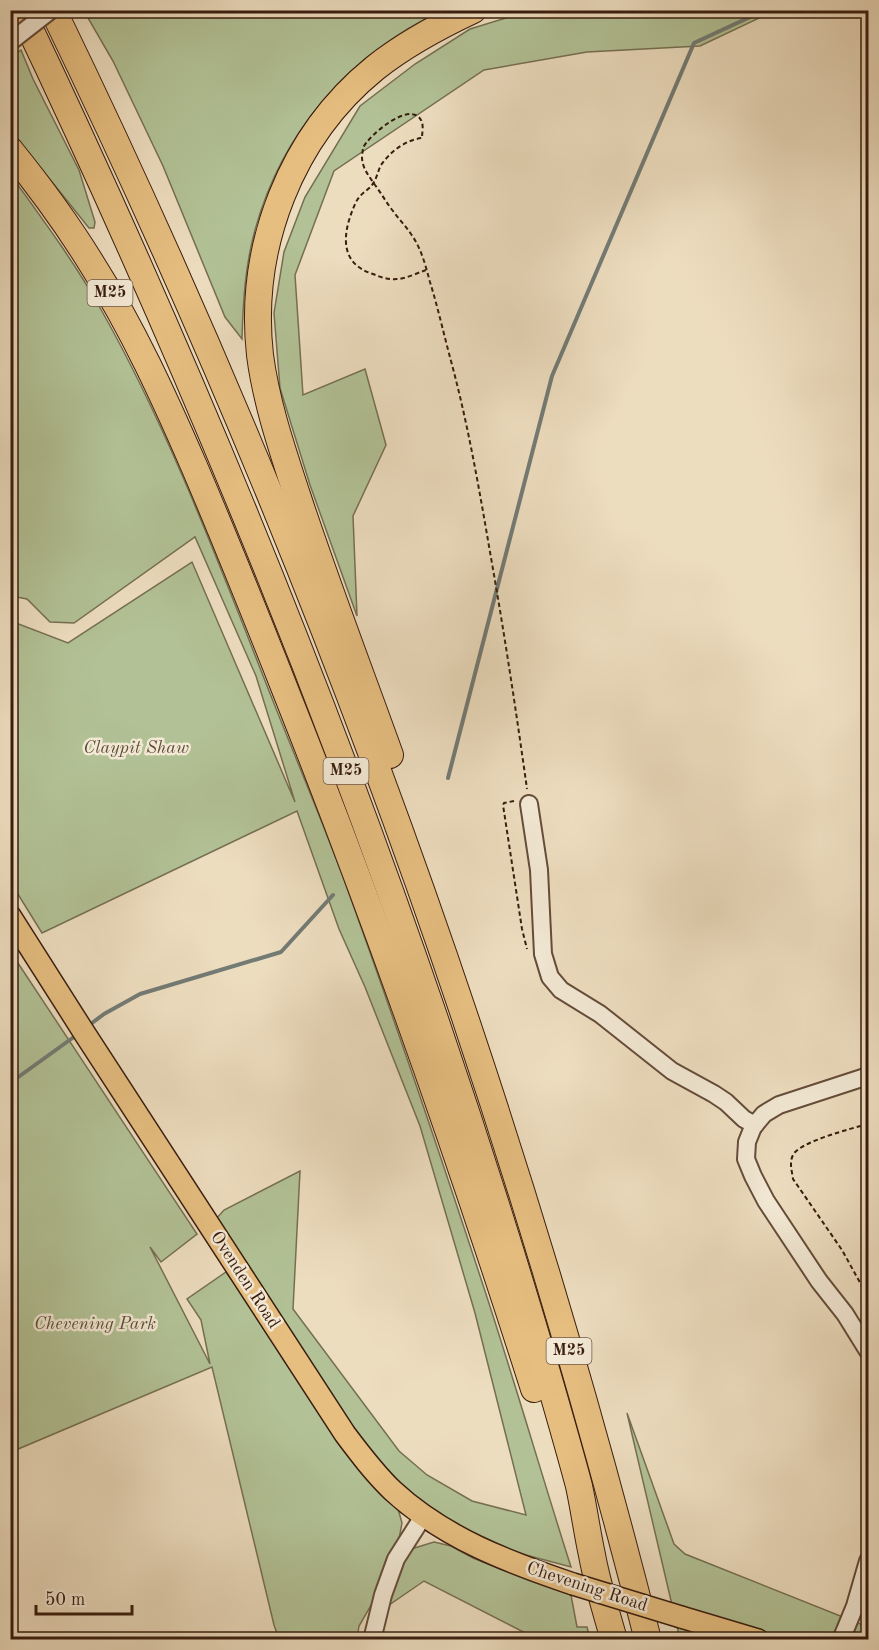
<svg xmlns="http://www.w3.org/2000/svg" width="879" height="1650" font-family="'Old Standard TT',serif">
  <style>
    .green { fill: #b2c296; stroke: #756f52; stroke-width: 1.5 }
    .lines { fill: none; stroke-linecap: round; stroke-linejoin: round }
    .stream { stroke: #737b75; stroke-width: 4 }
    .minor-casing { stroke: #654c3a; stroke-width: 20 }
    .major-casing { stroke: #381c0e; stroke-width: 24 }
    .highway-casing { stroke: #381c0e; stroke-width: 28 }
    .path { stroke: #381c0e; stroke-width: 2; stroke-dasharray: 4.5 3; stroke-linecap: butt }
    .minor { stroke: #f3e9d5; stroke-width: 16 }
    .major { stroke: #e6be80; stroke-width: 21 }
    .highway { stroke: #e6be80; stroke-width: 26 }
    .minor-bridge-casing { stroke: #654c3a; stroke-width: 20; stroke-linecap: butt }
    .major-bridge-casing { stroke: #381c0e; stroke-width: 24; stroke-linecap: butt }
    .minor-bridge { stroke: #f3e9d5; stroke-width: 16 }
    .major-bridge { stroke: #e6be80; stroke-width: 21 }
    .labels { text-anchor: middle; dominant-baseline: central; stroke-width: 5; stroke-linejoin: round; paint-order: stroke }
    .shield { fill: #f3e9d5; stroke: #705a4a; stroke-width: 1.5 }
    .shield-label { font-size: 16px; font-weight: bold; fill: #381c0e }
    .park-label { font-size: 18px; font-style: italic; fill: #5d4e37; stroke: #f3e9d5 }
    .street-label { font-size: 18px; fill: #381c0e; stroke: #f3e9d5 }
  </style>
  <rect width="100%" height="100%" fill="#edddbf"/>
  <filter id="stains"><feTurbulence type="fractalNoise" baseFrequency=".00333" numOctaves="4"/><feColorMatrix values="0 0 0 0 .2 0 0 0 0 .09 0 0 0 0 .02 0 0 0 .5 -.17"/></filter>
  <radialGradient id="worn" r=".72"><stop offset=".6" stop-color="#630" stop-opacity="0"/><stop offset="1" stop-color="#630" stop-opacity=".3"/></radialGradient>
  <g class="green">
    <path d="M 84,11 L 441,11 C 349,55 282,131 255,230 C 245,266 243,303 242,339 L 225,317 L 163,166 L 113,61 Z"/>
    <polygon points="529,11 774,11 700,46 587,52 484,70 334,171 295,275 303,395 365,369 386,445 353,516 357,616 310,485 280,388 274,313 284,252 305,197 360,106 415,64 470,29"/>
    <polygon points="21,50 33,79 79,170 95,222 94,228 89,228 11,131 10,57"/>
    <path d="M 10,174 C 41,217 73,260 99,306 C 169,429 221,569 273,701 C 296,759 321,818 343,877 C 392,1012 438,1148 483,1285 C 514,1379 541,1473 571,1567 L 526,1555 L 489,1542 L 458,1527 L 412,1495 L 376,1462 L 346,1419 L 216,1219 L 224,1210 L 300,1171 L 293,1309 L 399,1451 L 427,1475 L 472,1501 L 526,1515 L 475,1313 L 420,1126 L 365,987 L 339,929 L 297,811 L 42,933 L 11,883 L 11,621 L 68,643 L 192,562 L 295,802 L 256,676 L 195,537 L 74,623 L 50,622 L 27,599 L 11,596 Z"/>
    <polygon points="10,951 197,1234 161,1262 150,1247 210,1364 201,1320 187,1299 226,1272 397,1505 402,1523 399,1539 373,1602 359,1626 357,1639 279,1639 274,1625 212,1367 11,1452"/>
    <polygon points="627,1413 674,1544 685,1554 868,1627 868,1639 680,1639"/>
    <polygon points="434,1542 451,1546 473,1558 528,1580 571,1595 577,1627 587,1627 590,1639 537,1639 424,1581 389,1605 399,1564 408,1550"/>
  </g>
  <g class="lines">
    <g class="stream">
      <polyline points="448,778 552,376 694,43 765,10"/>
      <polyline points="88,1026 104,1014 140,994 281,952 333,895"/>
      <polyline points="10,1083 78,1034"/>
    </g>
    <defs>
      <g id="minor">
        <polyline points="529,804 539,870 543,954 550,977 561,990 600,1014 672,1071 714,1094 726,1102 744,1119 755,1125"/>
        <polyline points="868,1076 779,1105 764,1114 753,1127 747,1142 746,1159 753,1176 766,1201 819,1281 845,1314 868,1351"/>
        <polyline points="372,1640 383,1595 396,1559 424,1515"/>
        <polyline points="841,1640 855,1606 868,1561"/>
      </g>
      <g id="major">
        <path d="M 10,916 L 85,1034 L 345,1434 C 360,1454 375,1474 393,1491 C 444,1538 508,1562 573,1584"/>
        <polyline points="681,1617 758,1640"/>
      </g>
      <g id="highway">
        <path d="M 21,10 C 228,444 405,891 541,1352 C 554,1397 567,1441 579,1486 C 584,1509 587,1532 592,1555 C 597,1583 606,1611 614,1640"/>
        <path d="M 53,10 C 306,531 506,1079 648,1640"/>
        <path d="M 10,150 C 40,187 68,225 93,266 C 133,329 164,397 194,466 C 226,541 256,616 286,692 C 377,921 459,1154 534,1389"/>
        <path d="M 390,755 C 359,669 326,583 297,495 C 282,449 266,402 260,355 C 248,247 291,136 375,68 C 405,44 439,26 473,10"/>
      </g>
    </defs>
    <use href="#minor" class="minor-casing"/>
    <use href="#major" class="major-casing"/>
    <use href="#highway" class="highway-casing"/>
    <g class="path">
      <path d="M 426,270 C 417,273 406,279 396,279 C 388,280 380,277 373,274 C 337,263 343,230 356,202 C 361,192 370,190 374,182 C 377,177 378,171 381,165 C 390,152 405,140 422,138 C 422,133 424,125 421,120 C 410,100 368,136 363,148 C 363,148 362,156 362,157 C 362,168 369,176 375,185 C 381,193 386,202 393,211 C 402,223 413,234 419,248 C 424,259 427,271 430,282 C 438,308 444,335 451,361 C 468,424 479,488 490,552 C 504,631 516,710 527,789"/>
      <polyline points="514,801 504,803 503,805 522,929 527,949"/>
      <path d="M 868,1124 C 853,1128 799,1142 793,1155 C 789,1163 792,1171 793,1179 L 842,1250 L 868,1297"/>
    </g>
    <use href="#minor" class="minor"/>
    <use href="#major" class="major"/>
    <use href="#highway" class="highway"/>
    <defs>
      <polyline id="minor-bridge" points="10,42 51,10"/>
      <polyline id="major-bridge" points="573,1584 681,1617"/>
    </defs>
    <use href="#minor-bridge" class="minor-bridge-casing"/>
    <use href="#major-bridge" class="major-bridge-casing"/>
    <use href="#minor-bridge" class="minor-bridge"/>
    <use href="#major-bridge" class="major-bridge"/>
  </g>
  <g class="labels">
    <g class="shield">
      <rect x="87.5" y="280" width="45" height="26" rx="4.5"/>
      <rect x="323.5" y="758" width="45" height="26" rx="4.5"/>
      <rect x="546.5" y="1338" width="45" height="26" rx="4.5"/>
    </g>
    <g class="shield-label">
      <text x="110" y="293">M25</text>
      <text x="346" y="771">M25</text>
      <text x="569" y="1351">M25</text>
    </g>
    <g class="park-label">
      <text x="136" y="748">Claypit Shaw</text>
      <text x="95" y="1324">Chevening Park</text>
    </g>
    <g class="street-label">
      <text transform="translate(245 1280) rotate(57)">Ovenden Road</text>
      <text transform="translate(587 1587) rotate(18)">Chevening Road</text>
    </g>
  </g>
  <rect width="879" height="1650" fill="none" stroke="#edddbf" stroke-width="36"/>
  <rect x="12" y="12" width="855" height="1626" fill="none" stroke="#381c0e" stroke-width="3"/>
  <rect x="18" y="18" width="843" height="1614" fill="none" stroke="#381c0e" stroke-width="1.5"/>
  <path d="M36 1605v9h96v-9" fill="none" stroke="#381c0e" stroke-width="3"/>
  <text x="45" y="1605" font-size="18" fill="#381c0e" stroke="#f3e9d5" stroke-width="4.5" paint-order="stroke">50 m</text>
  <rect width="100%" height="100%" filter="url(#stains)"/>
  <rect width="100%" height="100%" fill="url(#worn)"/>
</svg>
